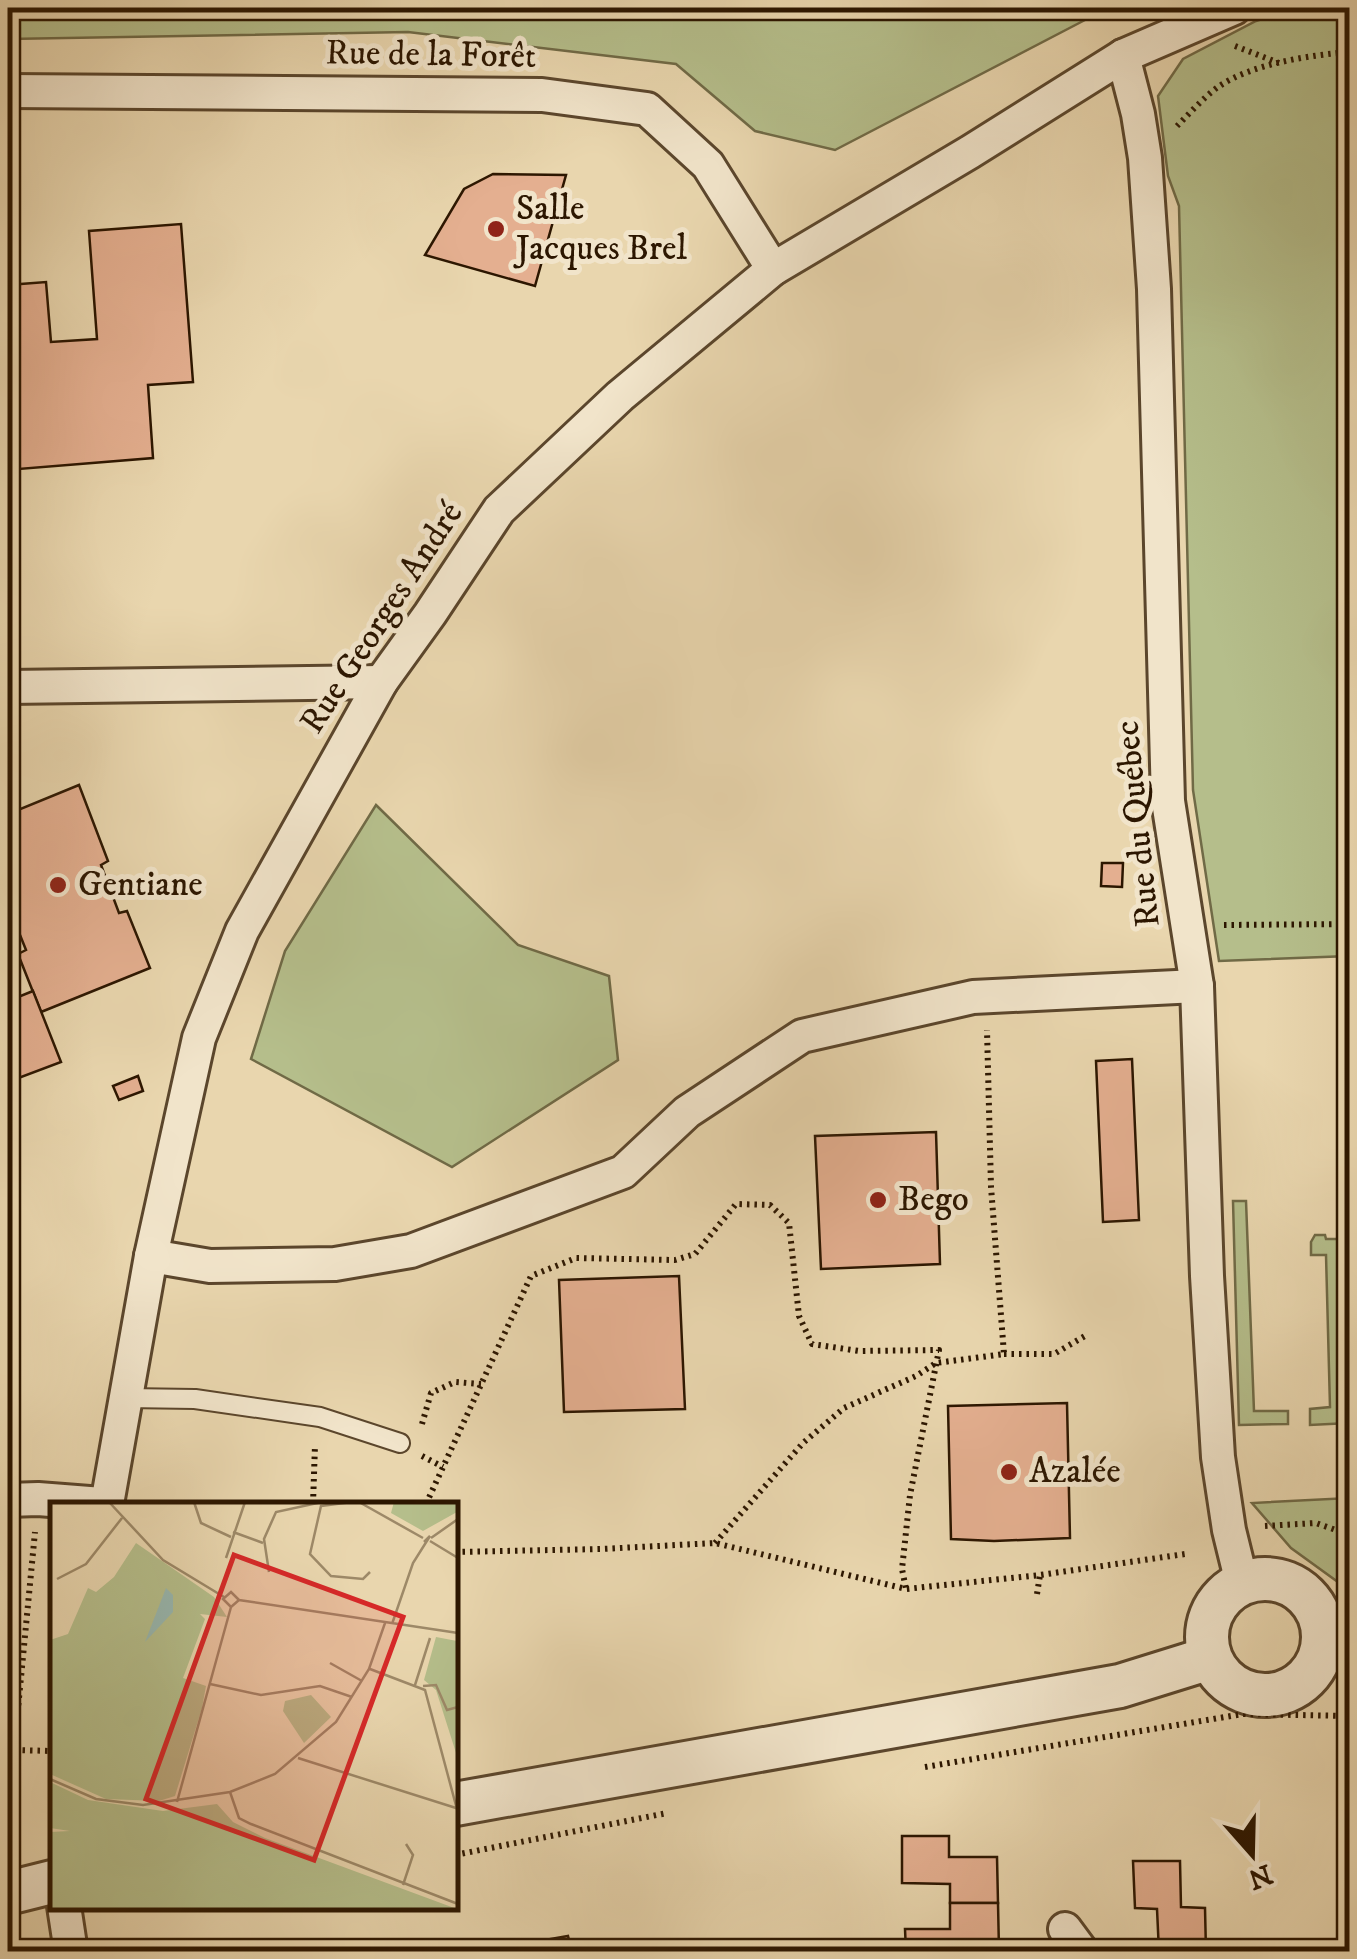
<svg xmlns="http://www.w3.org/2000/svg" width="1357" height="1959" font-family="'IM FELL DW Pica',serif">
  <style>
    .green { fill: #b5be8b; stroke: #706a46; stroke-width: 2.5 }
    .building { fill: #e4af90; stroke: #2c1600; stroke-width: 2.5 }
    .lines { fill: none; stroke-linecap: round; stroke-linejoin: round }
    .service-casing { stroke: #5b462c; stroke-width: 22 }
    .minor-casing { stroke: #5b462c; stroke-width: 38 }
    .tertiary-casing { stroke: #5b462c; stroke-width: 48 }
    .path { stroke: #2c1600; stroke-width: 6; stroke-dasharray: 2.5 5; stroke-linecap: butt }
    .service { stroke: #f1e4ca; stroke-width: 18 }
    .minor { stroke: #f1e4ca; stroke-width: 32 }
    .tertiary { stroke: #f1e4ca; stroke-width: 42 }
    .poi-dot { fill: #8f2418; stroke: #f1e4ca; stroke-width: 4 }
    .labels { text-anchor: middle; dominant-baseline: central; stroke-width: 10; stroke-linejoin: round; paint-order: stroke }
    .street-label { font-size: 35px; fill: #2c1600; stroke: #f1e4ca }
    .poi-label { font-size: 35px; fill: #2c1600; stroke: #f1e4ca; text-anchor: start }
    .inset-road { fill: none; stroke: #9d8968; stroke-width: 2.5 }
    .view { fill: #d62828; fill-opacity: 0.15; stroke: #d62828; stroke-width: 5 }
    .inset-edge { fill: none; stroke: #2c1600; stroke-width: 5 }
  </style>
  <rect width="100%" height="100%" fill="#e9d6ae"/>
  <filter id="stains"><feTurbulence type="fractalNoise" baseFrequency=".002" numOctaves="4"/><feColorMatrix values="0 0 0 0 .2 0 0 0 0 .09 0 0 0 0 .02 0 0 0 .5 -.17"/></filter>
  <radialGradient id="worn" r=".72"><stop offset=".6" stop-color="#630" stop-opacity="0"/><stop offset="1" stop-color="#630" stop-opacity=".3"/></radialGradient>
  <g class="green">
    <polygon points="8,8 1108,8 835,150 755,131 676,64 408,32 8,39"/>
    <polygon points="1296,8 1349,8 1349,956 1219,961 1193,790 1179,206 1168,176 1158,96 1183,59 1256,21"/>
    <polygon points="376,805 518,945 609,976 618,1060 452,1167 251,1059 285,951"/>
    <polygon points="1233,1201 1246,1201 1254,1411 1288,1411 1288,1424 1239,1425"/>
    <polygon points="1349,1233 1350,1233 1349,1423 1310,1425 1310,1409 1330,1407 1326,1255 1311,1255 1311,1242 1315,1235 1325,1235 1326,1239 1348,1239"/>
    <polygon points="1349,1498 1349,1590 1291,1548 1252,1503"/>
  </g>
  <g class="building">
    <polygon points="493,174 566,175 535,286 425,255 464,189"/>
    <polygon points="181,224 193,382 148,385 153,458 19,469 12,378 8,378 8,285 46,282 51,342 97,339 89,231"/>
    <polygon points="79,785 108,861 101,865 119,913 127,911 150,968 41,1012 18,954 26,950 8,905 8,814"/>
    <polygon points="1102,863 1123,863 1122,887 1101,886"/>
    <polygon points="33,991 61,1062 8,1082 8,1001"/>
    <polygon points="1132,1059 1139,1220 1103,1222 1096,1061"/>
    <polygon points="138,1076 143,1091 119,1100 113,1086"/>
    <polygon points="936,1132 940,1264 821,1269 815,1136"/>
    <polygon points="679,1276 685,1409 564,1412 559,1280"/>
    <polygon points="1067,1403 1070,1538 994,1541 951,1539 948,1406"/>
    <polygon points="902,1836 949,1836 949,1857 997,1857 998,1903 950,1903 950,1884 902,1883"/>
    <polygon points="1133,1861 1180,1861 1181,1907 1205,1908 1206,1952 1159,1952 1157,1909 1135,1908"/>
    <polygon points="950,1903 998,1903 999,1951 906,1952 905,1929 950,1929"/>
    <polygon points="568,1936 572,1952 506,1952 505,1947"/>
    <polygon points="740,1945 785,1946 785,1952 740,1952"/>
    <polygon points="673,1946 673,1952 629,1952 629,1947"/>
  </g>
  <g class="lines">
    <defs>
      <polyline id="service" points="126,1398 195,1399 320,1417 400,1443"/>
      <g id="minor">
        <polyline points="1123,56 1138,114 1145,158 1154,289 1168,801 1197,986 1207,1276 1218,1457 1229,1530 1242,1583"/>
        <polyline points="8,91 542,95 647,109 708,165 773,269"/>
        <polyline points="8,687 381,682"/>
        <polyline points="151,1256 210,1266 335,1264 411,1251 623,1172 687,1112 802,1036 973,997 1197,986"/>
        <polyline points="8,1500 38,1499 102,1504"/>
        <polyline points="107,1504 151,1256 199,1038 242,931 381,682 430,614 499,510 620,396 773,269 970,152 1123,56 1234,8"/>
        <polyline points="64,1906 71,1952"/>
        <polyline points="1065,1929 1082,1952"/>
      </g>
      <g id="tertiary">
        <circle cx="1265" cy="1637" r="58"/>
        <polyline points="455,1804 1120,1686 1210,1658"/>
        <polyline points="8,1893 52,1882"/>
      </g>
    </defs>
    <use href="#service" class="service-casing"/>
    <use href="#minor" class="minor-casing"/>
    <use href="#tertiary" class="tertiary-casing"/>
    <g class="path">
      <polyline points="1235,46 1279,63"/>
      <path d="M 1177,126 C 1190,113 1203,98 1218,87 C 1251,64 1310,55 1350,52"/>
      <polyline points="1224,925 1350,924"/>
      <polyline points="1004,1354 1054,1354 1085,1336"/>
      <polyline points="422,1424 431,1393 455,1382 481,1384"/>
      <polyline points="422,1456 443,1467"/>
      <polyline points="313,1504 315,1445"/>
      <polyline points="426,1504 531,1276 576,1258 675,1260 695,1254 736,1204 770,1205 789,1223 799,1316 812,1344 859,1351 939,1350 910,1495 902,1569 906,1589"/>
      <polyline points="1265,1526 1316,1523 1350,1535"/>
      <polyline points="715,1543 803,1443 844,1408 916,1376 936,1363 1004,1354 991,1187 987,1030"/>
      <polyline points="455,1552 601,1549 715,1543 906,1589 1040,1575 1185,1554"/>
      <polyline points="1037,1594 1040,1575"/>
      <polyline points="455,1676 458,1675"/>
      <polyline points="14,1750 35,1532"/>
      <polyline points="925,1767 1243,1714 1350,1716"/>
      <polyline points="8,1786 14,1750 52,1751"/>
      <polyline points="455,1855 667,1813"/>
      <polyline points="8,1947 8,1952"/>
    </g>
    <use href="#service" class="service"/>
    <use href="#minor" class="minor"/>
    <use href="#tertiary" class="tertiary"/>
  </g>
  <g class="poi-dot">
    <circle cx="496" cy="229" r="10"/>
    <circle cx="58" cy="885" r="10"/>
    <circle cx="878" cy="1200" r="10"/>
    <circle cx="1009" cy="1472" r="10"/>
  </g>
  <g class="labels">
    <g class="street-label">
      <text transform="translate(431 55) rotate(1)">Rue de la Forêt</text>
      <text transform="translate(382 618) rotate(-57)">Rue Georges André</text>
      <text transform="translate(1138 824) rotate(-96)">Rue du Québec</text>
    </g>
    <g class="poi-label">
      <text x="516" y="209">Salle<tspan x="516" dy="40">Jacques Brel</tspan></text>
      <text x="78" y="885">Gentiane</text>
      <text x="898" y="1200">Bego</text>
      <text x="1029" y="1472">Azalée</text>
    </g>
  </g>
  <g transform="translate(50 1502)">
    <rect width="408" height="408" fill="#e9d6ae"/>
    <path d="M 344,0 L 407,0 L 407,10 L 373,29 L 341,11 ZM 86,41 L 164,95 L 177,115 L 150,112 L 155,117 L 133,176 L 156,184 L 152,206 L 125,294 L 109,299 L 56,297 L 0,272 L 0,138 L 18,132 L 38,86 L 46,90 L 64,75 ZM 386,135 L 407,139 L 407,254 L 386,188 L 374,178 ZM 261,193 L 281,215 L 254,241 L 233,209 L 235,199 ZM 0,280 L 38,298 L 113,309 L 167,302 L 183,320 L 215,336 L 407,407 L 0,407 L 0,330 L 20,329 L 0,326 Z" fill="#b5be8b"/>
    <path d="M 116,86 L 123,93 L 123,110 L 95,140 Z" fill="#98b8b0"/>
    <path class="inset-road" d="M 59,0 L 113,58 L 174,95M 144,0 L 151,21 L 181,35M 302,0 L 271,4 L 260,52 L 281,74 L 313,77 L 320,70M 309,0 L 373,36M 183,30 L 213,41M 381,36 L 408,17M 380,39 L 408,56M 176,56 L 195,0M 219,70 L 214,37 L 226,10 L 272,0M 7,77 L 36,62 L 72,16M 189,98 L 181,105 L 173,97 L 181,90 L 189,98 L 408,131M 342,122 L 363,61 L 380,34 L 374,40M 280,161 L 312,179M 320,167 L 375,188 L 408,311M 160,182 L 211,193 L 270,184 L 302,195M 365,183 L 380,136M 373,184 L 386,183 L 397,208 L 408,205M 248,256 L 406,306M 0,277 L 46,297 L 93,303 L 180,290 L 225,272 L 286,220 L 319,167 L 335,121M 180,290 L 189,316 L 201,322 L 408,402M 127,300 L 181,105M 353,383 L 363,353 L 356,342"/>
    <path class="view" d="M 184,53 L 353,115 L 264,358 L 96,297 Z"/>
    <rect width="408" height="408" class="inset-edge"/>
  </g>
  <rect width="1357" height="1959" fill="none" stroke="#e9d6ae" stroke-width="40"/>
  <rect x="10" y="10" width="1337" height="1939" fill="none" stroke="#2c1600" stroke-width="5"/>
  <rect x="20" y="20" width="1317" height="1919" fill="none" stroke="#2c1600" stroke-width="2.5"/>
  <g transform="translate(1252 1854) rotate(160)" stroke="#f1e4ca" stroke-width="8" paint-order="stroke">
  <path d="M0-8L18 38L0 25L-18 38Z" fill="#2c1600"/>
  <text y="-15" font-size="28" font-weight="bold" text-anchor="middle" fill="#2c1600">N</text>
  </g>
  <rect width="100%" height="100%" filter="url(#stains)"/>
  <rect width="100%" height="100%" fill="url(#worn)"/>
</svg>
